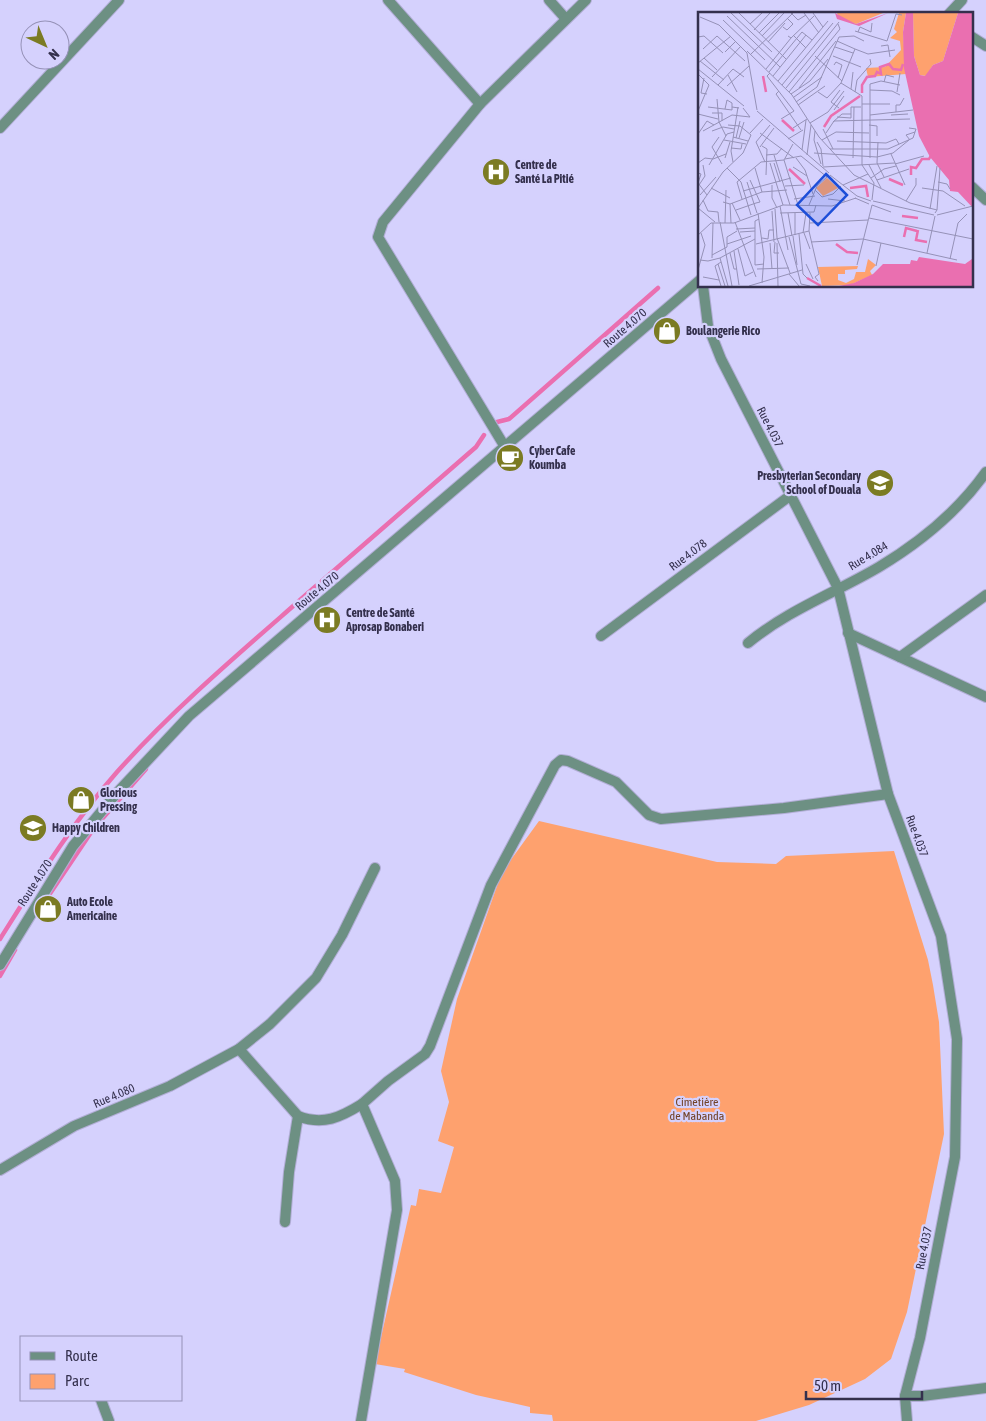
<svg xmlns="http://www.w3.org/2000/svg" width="986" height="1421" font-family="'Asap Condensed',sans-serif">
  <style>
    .green { fill: #fea16e }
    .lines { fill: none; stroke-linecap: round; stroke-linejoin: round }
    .stream { stroke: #ea6fb0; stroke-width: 4.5 }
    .street-casing { stroke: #b2aed6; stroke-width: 12 }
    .street { stroke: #6d9083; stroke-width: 10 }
    .labels { text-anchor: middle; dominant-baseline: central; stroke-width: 4.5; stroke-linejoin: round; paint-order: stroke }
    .poi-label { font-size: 12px; font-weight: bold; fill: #34304d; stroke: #d5d1fd; text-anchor: start }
    .street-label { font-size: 12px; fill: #34304d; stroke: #d5d1fd }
    .park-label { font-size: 12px; fill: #714125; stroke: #d5d1fd }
    .inset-river { fill: none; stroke: #ea6fb0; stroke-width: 2.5 }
    .inset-road { fill: none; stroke: #9591b7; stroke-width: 1 }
    .view { fill: #1d4ed8; fill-opacity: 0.15; stroke: #1d4ed8; stroke-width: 2.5 }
    .inset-edge { fill: none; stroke: #34304d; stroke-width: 2.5 }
  </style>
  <rect width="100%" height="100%" fill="#d5d1fd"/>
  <polygon class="green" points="539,821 717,862 776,864 786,856 894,851 928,960 933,985 939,1022 944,1134 907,1312 891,1359 865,1379 809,1405 756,1421 553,1421 552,1415 530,1413 530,1407 476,1395 404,1372 405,1369 375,1364 411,1205 416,1206 419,1189 441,1193 454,1147 438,1141 449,1102 441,1071 457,999 502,872"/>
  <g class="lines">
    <g class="stream">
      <polyline points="497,422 509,419 658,288"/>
      <polyline points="322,581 476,447 484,435"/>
      <polyline points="102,819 146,769"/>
      <polyline points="45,901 96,825"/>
      <path d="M 0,939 C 36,882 72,823 117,772 C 178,704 248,646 316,586"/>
      <polyline points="0,976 15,950"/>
    </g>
    <defs>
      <g id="street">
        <polyline points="388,0 480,104"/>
        <polyline points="549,0 566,19"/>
        <polyline points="949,14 962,0"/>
        <polyline points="972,37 986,46"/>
        <polyline points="0,128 119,0"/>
        <polyline points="972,187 986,200"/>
        <polyline points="703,286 708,326 721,359 838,588 888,794 941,936 957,1039 955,1157 920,1338 905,1396 907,1421"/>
        <polyline points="505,447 378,237 383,222 480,104 586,0"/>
        <polyline points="848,633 986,697"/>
        <polyline points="601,636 791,495"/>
        <path d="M 748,643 C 788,610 835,593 879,567 C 919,543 959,510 986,472"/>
        <polyline points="900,657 986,595"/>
        <polyline points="0,965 73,846 115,795 189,716 700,280"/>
        <path d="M 239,1049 L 298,1116 C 323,1126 341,1117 362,1104"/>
        <polyline points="0,1170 74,1126 170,1086 239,1049 270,1024 316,978 342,935 375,868"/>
        <polyline points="285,1222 289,1172 298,1116"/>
        <polyline points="905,1396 922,1396 986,1388"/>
        <polyline points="101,1400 109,1421"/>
        <polyline points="361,1421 397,1210 395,1181 362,1104 388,1081 425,1054 430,1046 491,885 555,765 561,760 568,761 616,782 649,815 661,819 784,808 888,794"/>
      </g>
    </defs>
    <use href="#street" class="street-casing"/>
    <use href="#street" class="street"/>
  </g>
  <defs>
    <symbol id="hospital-disc" viewBox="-11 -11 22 22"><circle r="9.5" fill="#7b7b23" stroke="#d5d1fd"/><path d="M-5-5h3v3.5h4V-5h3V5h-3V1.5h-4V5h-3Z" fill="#fff"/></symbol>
    <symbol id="shop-disc" viewBox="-11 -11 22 22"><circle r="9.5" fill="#7b7b23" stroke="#d5d1fd"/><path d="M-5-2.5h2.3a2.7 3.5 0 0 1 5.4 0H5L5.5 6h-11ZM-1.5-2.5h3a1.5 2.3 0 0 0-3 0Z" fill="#fff"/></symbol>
    <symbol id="cafe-disc" viewBox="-11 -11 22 22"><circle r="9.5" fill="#7b7b23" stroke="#d5d1fd"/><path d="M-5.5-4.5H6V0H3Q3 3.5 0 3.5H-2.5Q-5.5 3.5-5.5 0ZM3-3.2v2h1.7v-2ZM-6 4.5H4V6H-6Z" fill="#fff"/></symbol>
    <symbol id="school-disc" viewBox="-11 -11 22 22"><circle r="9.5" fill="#7b7b23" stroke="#d5d1fd"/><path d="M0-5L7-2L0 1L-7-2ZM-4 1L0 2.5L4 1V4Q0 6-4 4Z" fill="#fff"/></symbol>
  </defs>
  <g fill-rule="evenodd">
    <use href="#hospital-disc" x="480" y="156" width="32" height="32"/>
    <use href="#shop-disc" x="651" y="315" width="32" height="32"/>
    <use href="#cafe-disc" x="494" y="442" width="32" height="32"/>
    <use href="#school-disc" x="864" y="467" width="32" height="32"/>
    <use href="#hospital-disc" x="311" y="604" width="32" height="32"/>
    <use href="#shop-disc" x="65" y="784" width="32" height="32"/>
    <use href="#school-disc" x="17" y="812" width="32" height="32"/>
    <use href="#shop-disc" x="32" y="893" width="32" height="32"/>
  </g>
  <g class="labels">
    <g class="poi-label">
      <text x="515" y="165">Centre de<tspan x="515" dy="14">Santé La Pitié</tspan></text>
      <text x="686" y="331">Boulangerie Rico</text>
      <text x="529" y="451">Cyber Cafe<tspan x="529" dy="14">Koumba</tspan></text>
      <text x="861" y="476" text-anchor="end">Presbyterian Secondary<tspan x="861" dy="14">School of Douala</tspan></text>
      <text x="346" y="613">Centre de Santé<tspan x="346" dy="14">Aprosap Bonaberi</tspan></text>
      <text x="100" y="793">Glorious<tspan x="100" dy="14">Pressing</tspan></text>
      <text x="52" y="828">Happy Children</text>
      <text x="67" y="902">Auto Ecole<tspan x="67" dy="14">Americaine</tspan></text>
    </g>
    <g class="street-label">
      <text transform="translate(625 328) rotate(-41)">Route 4.070</text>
      <text transform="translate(770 427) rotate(63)">Rue 4.037</text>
      <text transform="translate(688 555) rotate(-37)">Rue 4.078</text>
      <text transform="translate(868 556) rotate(-31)">Rue 4.084</text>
      <text transform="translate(317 591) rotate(-40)">Route 4.070</text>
      <text transform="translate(917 836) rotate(70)">Rue 4.037</text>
      <text transform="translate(35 883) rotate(-57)">Route 4.070</text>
      <text transform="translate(114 1096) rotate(-23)">Rue 4.080</text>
      <text transform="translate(924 1248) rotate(-79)">Rue 4.037</text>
    </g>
    <g class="park-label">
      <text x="697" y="1102">Cimetière<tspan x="697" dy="14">de Mabanda</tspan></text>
    </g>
  </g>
  <g transform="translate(698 12)">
    <rect width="275" height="275" fill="#d5d1fd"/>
    <path d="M 139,1 L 185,1 L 158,12 L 141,5 ZM 201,1 L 208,1 L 205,20 L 208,62 L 170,65 L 168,56 L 187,55 L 203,38 L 202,29 L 192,26 L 199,20 L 196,17 ZM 215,1 L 260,1 L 245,49 L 235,53 L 228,64 L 222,63 L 216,44 ZM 129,166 L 140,176 L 125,184 L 118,176 ZM 170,247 L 178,253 L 172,259 L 174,263 L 152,273 L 124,274 L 120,255 L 160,254 L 159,257 L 147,258 L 147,262 L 140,262 L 140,268 L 148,271 L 156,267 L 158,260 L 167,260 Z" fill="#fea16e"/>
    <path d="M 137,1 L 158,12 L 190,1 L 161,14 L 139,7 ZM 208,1 L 215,1 L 216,44 L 222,63 L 227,64 L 235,53 L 245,49 L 260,1 L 275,1 L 275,196 L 260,180 L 252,179 L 251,168 L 232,145 L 221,124 L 206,56 L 205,20 ZM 275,241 L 275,274 L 141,274 L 156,271 L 175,262 L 185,252 L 212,252 L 213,248 L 219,249 L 221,245 L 267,252 L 274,247 Z" fill="#ea6fb0"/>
    <path class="inset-river" d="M 65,64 L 68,80M 164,81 L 164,73 L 169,65 L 177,64 L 179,60 L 183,62 L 182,55 L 191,52 L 195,57 L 203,58 L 205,52M 84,108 L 96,119M 126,115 L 133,104 L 162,84M 91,157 L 107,172M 213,163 L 213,155 L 218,156 L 224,147 L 231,147 L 234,142M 191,167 L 205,173M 152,176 L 168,174 L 170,185M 204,204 L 220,206M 220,218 L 218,228 L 229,230M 206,225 L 208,216 L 219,219M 138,232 L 149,240 L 160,241M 109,266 L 123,274"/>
    <path class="inset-road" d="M 33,1 L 74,40M 41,1 L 88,47M 93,1 L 100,8 L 108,3M 106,1 L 121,21M 115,1 L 125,15M 29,4 L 82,55M 2,5 L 21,13 L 49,41 L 59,98M 25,8 L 67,48M 52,12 L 64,1M 85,15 L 89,18 L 95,12 L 89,6M 56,18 L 72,1M 157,19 L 189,29 L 198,2 L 204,3M 160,20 L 162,15 L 173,20 L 174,11M 61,21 L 81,1M 95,23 L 108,36M 64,24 L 86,1M 90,24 L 93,26 L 116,4M 0,25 L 6,24 L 25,41M 70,30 L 87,11M 183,34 L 190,33 L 192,45M 137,35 L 155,41M 5,37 L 19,24 L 47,49M 157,37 L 170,42 L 197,38M 49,39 L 94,83 L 121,125 L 156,163 L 212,191 L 239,198 L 237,201M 27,40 L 38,29M 53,42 L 95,1M 117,44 L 144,69M 135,44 L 163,55M 6,46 L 19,58M 2,49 L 26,68M 0,51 L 33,24M 136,53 L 138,50 L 144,53 L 140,66M 0,57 L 46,94M 68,57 L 93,26M 71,60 L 104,20 L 114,28M 72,61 L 69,64 L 96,99 L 83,107M 0,62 L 0,83M 30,63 L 39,80M 75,64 L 108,23M 14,65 L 43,34M 6,66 L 3,81 L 9,82M 80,69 L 130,9M 186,70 L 188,63 L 196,65M 143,71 L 164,84 L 164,153 L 176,171 L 174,188M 20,73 L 35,57 L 46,65M 84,73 L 135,11M 29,74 L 51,54M 88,76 L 141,10M 101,76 L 138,29M 153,77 L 155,60M 172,78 L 194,79 L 202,83M 81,79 L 78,82 L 103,118M 91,80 L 142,17 L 140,12M 120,80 L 129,86 L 143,71 L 157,37 L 139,29M 157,80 L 159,68 L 173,52 L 172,47M 199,80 L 202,61M 93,82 L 112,69 L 130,47M 96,85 L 124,65M 19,87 L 21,110 L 28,124M 98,90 L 119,75 L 141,25 L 156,24 L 166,29M 164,92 L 192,92M 100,93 L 127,74M 10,95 L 34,98 L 34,95M 141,96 L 133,90 L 142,78M 27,97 L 29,88 L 34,91 L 34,95 L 41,96M 136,98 L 146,84M 0,99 L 11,73 L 0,62M 59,99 L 131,161M 198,100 L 198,93 L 202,93 L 206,86M 14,101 L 24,101 L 24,109M 0,102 L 20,107M 172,103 L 215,98M 193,103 L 210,102M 139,105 L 153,106 L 153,102M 135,110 L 144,102 L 153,102 L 153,95 L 163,95M 112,111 L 130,100 L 146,79M 171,113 L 179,114 L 179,124M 95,116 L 109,107M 125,117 L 135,137M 5,119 L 34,103 L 52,105 L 45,96M 14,119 L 25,115 L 36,117M 117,119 L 116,128 L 123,152M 52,121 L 65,107M 62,121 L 96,146M 128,121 L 136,109 L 212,107M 0,122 L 9,109 L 16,113M 21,125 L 14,135 L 24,152M 35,125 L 50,129M 38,126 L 42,109M 41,126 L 46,110M 90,127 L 105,118M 26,128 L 48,132M 124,128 L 138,120 L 171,121M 212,128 L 208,123 L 217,120M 139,129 L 188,131 L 198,127 L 201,132M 119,130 L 123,137 L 125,154M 180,130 L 179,151 L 186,165M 64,134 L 69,137 L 68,163M 62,135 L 76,116M 33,136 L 43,137 L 44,132M 132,137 L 190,137 L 215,126 L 218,117 L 211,116M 104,138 L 108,108M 116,141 L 179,145 L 195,141 L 211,128M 193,142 L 207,173M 68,143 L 79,142 L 84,136M 76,143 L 92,193M 109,143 L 113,113M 27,146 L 32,130M 98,146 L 107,158 L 115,182M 155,146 L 156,95M 172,146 L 172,72 L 183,69 L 202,73M 87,147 L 103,144 L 129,165M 86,148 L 100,193M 35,150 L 33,139 L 40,95M 67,150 L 58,130 L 72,113M 0,151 L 7,146 L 15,147 L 28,142M 72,151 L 85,193M 76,151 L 82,170M 197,152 L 226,144M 11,153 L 29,122 L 36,120M 171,153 L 183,176M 95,155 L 109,164M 125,155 L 197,151M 29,156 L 43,170 L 53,203M 0,161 L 3,162 L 0,171 L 9,183M 132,163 L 159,184 L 173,189M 173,166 L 186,157 L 198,154M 52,168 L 62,190 L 58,191M 179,168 L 211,157M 49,170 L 59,201M 240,170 L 249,172 L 252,177M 1,173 L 7,164 L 5,153M 74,173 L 74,186 L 79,196M 145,173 L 170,162M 87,174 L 106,173M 13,176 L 32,186M 224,176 L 245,179 L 267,194M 117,178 L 124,185 L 135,182 L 143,174M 45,179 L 93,166M 64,180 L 89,178M 2,183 L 18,165M 157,186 L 171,192M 44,187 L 39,170 L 63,150 L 86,148 L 95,132M 96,187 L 117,184M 130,187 L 147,189M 5,188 L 10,199 L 20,200 L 21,210M 175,189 L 236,203M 208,189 L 218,173 L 218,166M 25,190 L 32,192 L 64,180 L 57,156M 34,191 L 42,208M 32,192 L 33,211M 111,193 L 119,174 L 130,164M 82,194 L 90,238M 0,196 L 25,160 L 45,141 L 53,123 L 42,114 L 30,113M 0,196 L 17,210M 77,197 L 79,226 L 92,261M 232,197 L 239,154M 38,198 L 58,191M 239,198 L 242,156M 74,199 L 76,230M 60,201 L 66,245 L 64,271M 82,201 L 116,200 L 118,193M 90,201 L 94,224M 97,201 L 97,223M 112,201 L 111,219 L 121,262 L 117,265 L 120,269M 239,203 L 275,194M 171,206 L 275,227M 61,207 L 57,209 L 57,253 L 66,252M 22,210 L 34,274M 37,210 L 58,265M 27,211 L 28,178M 112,211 L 170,208M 38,217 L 57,216M 42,220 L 57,219M 105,221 L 108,201M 106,221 L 112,237M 101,222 L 105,262 L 109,266M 0,223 L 13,211 L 36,211 L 85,193 L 134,194 L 158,186M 95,224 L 99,253M 91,225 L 103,272 L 112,274M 64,226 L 70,227 L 71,218 L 76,218M 77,230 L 76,241 L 81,241M 113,230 L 165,227 L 259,248M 72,231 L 74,257M 79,231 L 80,274M 29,232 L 53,224M 58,232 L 111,219M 40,237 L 47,264 L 55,260M 36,239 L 41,273M 32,241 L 36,257 L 39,257M 229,241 L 237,204M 14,243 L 29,235 L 29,225 L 39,219M 14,246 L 15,211M 22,246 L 30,274M 252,247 L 260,211 L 269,202M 2,248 L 10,249 L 22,246 L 57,227M 20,252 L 27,274M 108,252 L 115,267M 159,253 L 174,193 L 193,200M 178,254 L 183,231M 59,257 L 91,256M 0,258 L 7,233 L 3,221M 91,262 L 101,274M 5,265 L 21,268M 23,274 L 17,254 L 23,250M 51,274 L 104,258"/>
    <path class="view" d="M 128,162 L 149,183 L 120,213 L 99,193 Z"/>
    <rect width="275" height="275" class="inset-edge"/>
  </g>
  <rect x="20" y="1336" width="162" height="65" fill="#d5d1fd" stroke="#9591b7"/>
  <rect x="30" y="1352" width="25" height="8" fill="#6d9083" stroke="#9591b7"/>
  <text x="65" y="1361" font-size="15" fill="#34304d">Route</text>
  <rect x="30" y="1374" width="25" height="15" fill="#fea16e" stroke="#9591b7"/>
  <text x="65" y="1386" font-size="15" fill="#34304d">Parc</text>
  <g transform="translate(45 45) rotate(136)"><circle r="24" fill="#d5d1fd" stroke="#9591b7"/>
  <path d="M0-4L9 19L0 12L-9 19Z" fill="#7b7b23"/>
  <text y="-8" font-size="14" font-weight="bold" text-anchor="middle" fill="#34304d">N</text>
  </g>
  <path d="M806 1391v8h116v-8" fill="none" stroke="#34304d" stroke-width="2.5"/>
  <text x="814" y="1391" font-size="15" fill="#34304d" stroke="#d5d1fd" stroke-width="4" paint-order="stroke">50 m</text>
</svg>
